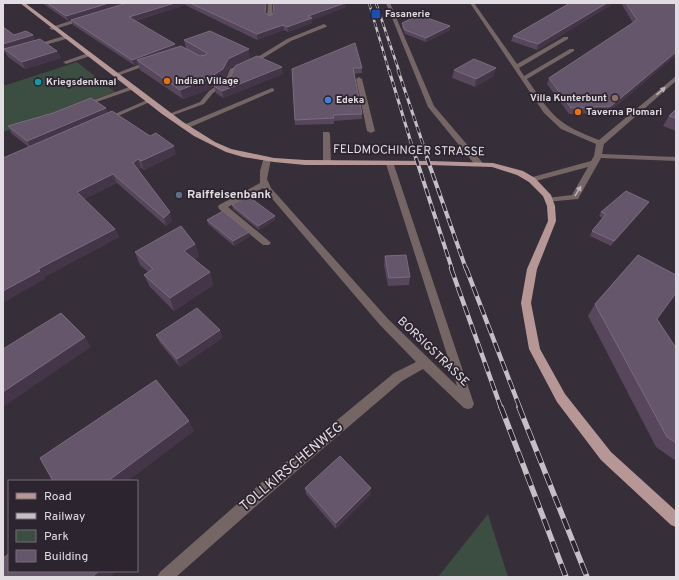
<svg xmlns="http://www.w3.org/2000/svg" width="679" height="580" font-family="Overpass,sans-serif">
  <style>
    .green { fill: #3c4d42 }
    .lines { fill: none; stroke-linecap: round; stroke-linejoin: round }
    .minor { fill: #756564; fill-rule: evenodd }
    .major { fill: #b79795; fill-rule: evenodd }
    .rail-far4-casing { stroke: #c5bfc6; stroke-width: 2.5 }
    .rail-far3-casing { stroke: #c5bfc6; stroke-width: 3 }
    .rail-far2-casing { stroke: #c5bfc6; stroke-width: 4 }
    .rail-far1-casing { stroke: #c5bfc6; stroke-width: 4.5 }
    .rail-casing { stroke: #c5bfc6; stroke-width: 5.5 }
    .rail-far4 { stroke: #2c242e; stroke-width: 1.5; stroke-dasharray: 5; stroke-linecap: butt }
    .rail-far3 { stroke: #2c242e; stroke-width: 2; stroke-dasharray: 6; stroke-linecap: butt }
    .rail-far2 { stroke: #2c242e; stroke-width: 2.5; stroke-dasharray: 8; stroke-linecap: butt }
    .rail-far1 { stroke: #2c242e; stroke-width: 3; stroke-dasharray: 10; stroke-linecap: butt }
    .rail { stroke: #2c242e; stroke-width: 4; stroke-dasharray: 12; stroke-linecap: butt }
    .wall { fill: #57465c }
    .shaded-wall { fill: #443648 }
    .building { fill: #66566b; stroke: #7a6b7e }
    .oneway { fill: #bcb2b7 }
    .transit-dot { fill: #1a4fb4; stroke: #2c242e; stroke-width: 1.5 }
    .food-dot { fill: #e8710a; stroke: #2c242e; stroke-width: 1.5 }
    .culture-dot { fill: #0f9aa8; stroke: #2c242e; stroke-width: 1.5 }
    .education-dot { fill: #8d6e63; stroke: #2c242e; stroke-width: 1.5 }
    .shop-dot { fill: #3f7fe0; stroke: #2c242e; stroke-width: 1.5 }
    .service-dot { fill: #5c6f8a; stroke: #2c242e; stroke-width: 1.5 }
    .labels { text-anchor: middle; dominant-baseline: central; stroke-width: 3.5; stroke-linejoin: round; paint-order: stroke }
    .far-poi-label { font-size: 10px; font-weight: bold; fill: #e2dce3; stroke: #2c242e; text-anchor: start }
    .street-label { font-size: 12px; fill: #e2dce3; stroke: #2c242e }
    .poi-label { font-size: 12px; font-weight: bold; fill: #e2dce3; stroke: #2c242e; text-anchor: start }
    .near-street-label { font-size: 14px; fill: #e2dce3; stroke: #2c242e }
  </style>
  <rect width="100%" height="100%" fill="#362e38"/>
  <g class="green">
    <polygon points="77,62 115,92 3,132 3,86"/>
    <polygon points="488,514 508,577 438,577"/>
  </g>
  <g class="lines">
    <g class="minor">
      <polygon points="268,3 272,3 273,18 270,20 267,18"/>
      <polygon points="386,3 390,3 434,106 482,162 482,166 476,166 428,107"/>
      <path d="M 470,3 L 474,3 L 517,64 L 564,37 L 568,37 L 568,39 L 519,68 L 524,76 L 570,49 L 574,49 L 574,51 L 527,79 C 552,116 557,124 599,140 L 676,76 L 676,81 L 604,144 L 602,154 L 676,157 L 676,161 L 601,158 L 578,199 L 546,202 L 545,200 L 546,198 L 572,195 L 588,167 L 532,182 L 529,182 L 529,178 L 591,161 L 594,156 L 596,144 L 561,129 L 544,113 Z"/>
      <polygon points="85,16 87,17 87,19 52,30 49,28"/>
      <polygon points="324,24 327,26 326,27 291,41 265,57 235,71 231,81 213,93 204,104 171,116 166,115 200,102 209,91 226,79 230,69 261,55 287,39"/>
      <polygon points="64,36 67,38 66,39 34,48 31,46"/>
      <polygon points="88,53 91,55 90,56 66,64 63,62"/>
      <polygon points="151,60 154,62 153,63 117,76 112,75"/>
      <polygon points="359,77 362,79 375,131 371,133 367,131 356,79"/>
      <polygon points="132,86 135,88 134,89 85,106 80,105"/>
      <polygon points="272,88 274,89 274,91 188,128 182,128 181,126"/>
      <polygon points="147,100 152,101 107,121 101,120"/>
      <polygon points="323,132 329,132 330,134 331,163 327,165 323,163"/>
      <polygon points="264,157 267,157 271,159 267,179 271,188 388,319 457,386 386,164 387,162 393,162 474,404 472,408 468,409 464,408 423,369 402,381 271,493 176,577 157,577 160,572 261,483 394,373 416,362 380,325 263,188 228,207 269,241 271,243 269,245 263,245 219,209 218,207 219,205 260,183 260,171"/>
    </g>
    <polygon class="major" points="20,3 25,3 183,122 215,142 231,149 274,158 305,160 430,161 493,163 523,171 535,178 551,195 555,206 556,221 537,269 531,303 540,349 565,394 611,452 676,511 676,527 671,525 601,460 557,402 529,349 521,303 527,269 548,221 547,206 543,196 529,182 517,175 492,167 430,165 305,165 274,162 243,157 226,152 194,136 162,114"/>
    <defs>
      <g id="rail-far4">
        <polyline points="369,3 389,71"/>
        <polyline points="376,3 399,71"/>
      </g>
      <g id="rail-far3">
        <polyline points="389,70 416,159"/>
        <polyline points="398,70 428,159"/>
      </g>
      <g id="rail-far2">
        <polyline points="416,158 452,269"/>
        <polyline points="427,158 466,269"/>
      </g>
      <g id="rail-far1">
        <polyline points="451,268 501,408"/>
        <polyline points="466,268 520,408"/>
      </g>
      <g id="rail">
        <polyline points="501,407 566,577"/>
        <polyline points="519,407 587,577"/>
      </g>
    </defs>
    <use href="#rail-far4" class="rail-far4-casing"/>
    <use href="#rail-far3" class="rail-far3-casing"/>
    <use href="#rail-far2" class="rail-far2-casing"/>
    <use href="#rail-far1" class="rail-far1-casing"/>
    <use href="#rail" class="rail-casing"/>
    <use href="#rail-far4" class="rail-far4"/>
    <use href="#rail-far3" class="rail-far3"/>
    <use href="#rail-far2" class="rail-far2"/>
    <use href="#rail-far1" class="rail-far1"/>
    <use href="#rail" class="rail"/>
  </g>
  <g class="wall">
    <polygon points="42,3 267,3 266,13 270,16 346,7 312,20 312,23 288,32 284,30 257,40 185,5 135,21 176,47 186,48 184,40 250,58 229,68 225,78 208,90 183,99 140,70 138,64 134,65 73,25 71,20 68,21"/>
    <polygon points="570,3 614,3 537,50 511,41 513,36"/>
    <polygon points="621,3 675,3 676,55 608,113 569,114 547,84 549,78 633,23"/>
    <polygon points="402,23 450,26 450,30 426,42 405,34 402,27"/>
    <polygon points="3,27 14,35 33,35 35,41 61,58 25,69 8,57 5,52 3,52"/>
    <polygon points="362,68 362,73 354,74 362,114 362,119 334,121 334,124 295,125 292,69"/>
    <polygon points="454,70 494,76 475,87 452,78"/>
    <polygon points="283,74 223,98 216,93 214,86 231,76"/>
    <polygon points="676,109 676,131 663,126 669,116"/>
    <polygon points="108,113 176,154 144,170 141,167 138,170 172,221 166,226 117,183 84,199 115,229 119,237 44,277 45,279 3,257 3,158 29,147 12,134 8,126"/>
    <polygon points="649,202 646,206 611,246 590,236 592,231 603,218 599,216 601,212"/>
    <polygon points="232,205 275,220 259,230 233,209"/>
    <polygon points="207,220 250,236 234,246 208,224"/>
    <polygon points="195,244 199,257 194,259 210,272 213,285 174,311 150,287 144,275 148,272 140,265 135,252"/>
    <polygon points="385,256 410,277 409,285 388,286 384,265"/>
    <polygon points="595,304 657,319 676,348 676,461 656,447 588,316"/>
    <polygon points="220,330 222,338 180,367 160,343 156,335"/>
    <polygon points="305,488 370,495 336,529 306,494"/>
  </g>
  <g class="shaded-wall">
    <polygon points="109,3 128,3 68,21 66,16"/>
    <polygon points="175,3 185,3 185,5 130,22 129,17"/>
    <polygon points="266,3 267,3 266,18 265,13"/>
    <polygon points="345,3 346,3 346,7 312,20 312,23 288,32 287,27 308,16"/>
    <polygon points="607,3 614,3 537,50 538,44"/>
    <polygon points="283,25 284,30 257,40 257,34"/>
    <polygon points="450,26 450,30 426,42 426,38"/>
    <polygon points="33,35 36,42 4,49 5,52 3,52 3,44"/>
    <polygon points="175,44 176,50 137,60 138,64 134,65 132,60"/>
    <polygon points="249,49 250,58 229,68 225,78 208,90 183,99 180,90 228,59"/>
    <polygon points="57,51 61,58 25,69 22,62"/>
    <polygon points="676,52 676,55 608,113 611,106"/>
    <polygon points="282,67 283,74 223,98 222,91"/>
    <polygon points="496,68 494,76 475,87 476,79"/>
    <polygon points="106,108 109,115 31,148 27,141"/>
    <polygon points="174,146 176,154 144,170 141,161"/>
    <polygon points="138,159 141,167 136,171 133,163"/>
    <polygon points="113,174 117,183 82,200 77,192"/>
    <polygon points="649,202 646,206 611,246 614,241"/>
    <polygon points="170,212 172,221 166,226 164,218"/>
    <polygon points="275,216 275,220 259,230 258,226"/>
    <polygon points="115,229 119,237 44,277 45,279 3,303 3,291 38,269"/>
    <polygon points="249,232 250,236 234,246 233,241"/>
    <polygon points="195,244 199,257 188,263 184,251"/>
    <polygon points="210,272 213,285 174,311 170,298"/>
    <polygon points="220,330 222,338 180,367 177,359"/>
    <polygon points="85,337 91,347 3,407 3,392"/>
    <polygon points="189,421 194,431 128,481 108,481"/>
    <polygon points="371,488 370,495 336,529 336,523"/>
    <polygon points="99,571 117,571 110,577 92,577"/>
  </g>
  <g class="building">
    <polygon points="47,3 109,3 66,16"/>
    <polygon points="127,3 175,3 129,17 175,44 132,60 71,20"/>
    <polygon points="190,3 266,3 265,13 270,16 274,13 273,3 345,3 308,16 312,18 287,27 283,25 257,34"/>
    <polygon points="570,3 607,3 538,44 513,36"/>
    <polygon points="626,3 676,3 676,52 611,106 571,108 549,78 637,20"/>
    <polygon points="419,15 450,26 426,38 405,30 402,23"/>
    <polygon points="3,27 14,35 26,31 33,35 3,44"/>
    <polygon points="210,31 249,49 228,59 223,69 206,80 180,90 137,60 181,46 200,56 206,55 207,53 184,40"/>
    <polygon points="40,39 57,51 22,62 4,49"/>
    <polygon points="355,43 362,68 353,68 362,114 333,115 334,118 295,120 292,69"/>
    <polygon points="257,56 282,67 222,91 214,86 231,76 235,66"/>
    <polygon points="474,59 496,68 476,79 454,70"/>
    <polygon points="91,98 106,108 27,141 8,126 53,113"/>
    <polygon points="676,109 676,118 669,116"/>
    <polygon points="112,111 150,136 156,133 174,146 141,161 138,159 133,163 170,212 164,218 113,174 77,192 115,229 38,269 40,271 3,291 3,257 4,256 3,255 3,158"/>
    <polygon points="626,191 649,202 614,241 592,231 606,214 601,212"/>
    <polygon points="248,196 275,216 258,226 232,205"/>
    <polygon points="223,211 249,232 233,241 207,220"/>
    <polygon points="181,226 195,244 184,251 210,272 170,298 144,275 153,269 135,252"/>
    <polygon points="406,255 410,277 389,278 385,256"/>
    <polygon points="638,255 676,275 676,293 657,319 676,348 676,443 667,437 595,304"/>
    <polygon points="197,308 220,330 177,359 156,335"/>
    <polygon points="61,313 85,337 3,392 3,349"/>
    <polygon points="156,380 189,421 108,481 53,481 40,458"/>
    <polygon points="340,456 371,488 336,523 305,488"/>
    <polygon points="9,554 9,571 99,571 92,577 3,577 3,558"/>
  </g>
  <defs><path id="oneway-solid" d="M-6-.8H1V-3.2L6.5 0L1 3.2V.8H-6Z"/></defs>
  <g class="oneway">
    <use href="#oneway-solid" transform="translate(661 91) rotate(-40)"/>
    <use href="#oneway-solid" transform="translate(578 191) rotate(-59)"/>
  </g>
  <rect class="transit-dot" x="371" y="9" width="10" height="10" rx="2"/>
  <g class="food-dot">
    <circle cx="167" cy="81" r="4"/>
    <circle cx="578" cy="112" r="4"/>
  </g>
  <circle class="culture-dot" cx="38" cy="82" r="4"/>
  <circle class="education-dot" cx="615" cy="98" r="4"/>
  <circle class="shop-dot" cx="328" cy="100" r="4"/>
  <circle class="service-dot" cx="179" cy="195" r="4"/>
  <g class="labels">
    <g class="far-poi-label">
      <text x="385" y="14">Fasanerie</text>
      <text x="175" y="81">Indian Village</text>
      <text x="46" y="82">Kriegsdenkmal</text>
      <text x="607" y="98" text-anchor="end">Villa Kunterbunt</text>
      <text x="336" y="100">Edeka</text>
      <text x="586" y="112">Taverna Plomari</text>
    </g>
    <g class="street-label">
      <text transform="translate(409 151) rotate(1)">FELDMOCHINGER STRASSE</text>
      <text transform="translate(433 352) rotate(44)">BORSIGSTRASSE</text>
    </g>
    <g class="poi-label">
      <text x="187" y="195">Raiffeisenbank</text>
    </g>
    <g class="near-street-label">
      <text transform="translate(292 467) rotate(-40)">TOLLKIRSCHENWEG</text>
    </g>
  </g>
  <rect width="679" height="580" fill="none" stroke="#e2dce3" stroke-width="8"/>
  <rect x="8" y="480" width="130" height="92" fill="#2c242e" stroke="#756e76"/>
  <rect x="16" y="493" width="20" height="6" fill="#b79795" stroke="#756e76"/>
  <text x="44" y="500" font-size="12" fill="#e2dce3">Road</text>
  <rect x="16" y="513" width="20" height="6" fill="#c5bfc6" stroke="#756e76"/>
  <text x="44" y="520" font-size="12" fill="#e2dce3">Railway</text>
  <rect x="16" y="530" width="20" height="12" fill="#3c4d42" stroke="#756e76"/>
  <text x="44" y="540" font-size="12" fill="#e2dce3">Park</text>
  <rect x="16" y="550" width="20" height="12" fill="#66566b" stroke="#756e76"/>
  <text x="44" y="560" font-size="12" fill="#e2dce3">Building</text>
</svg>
